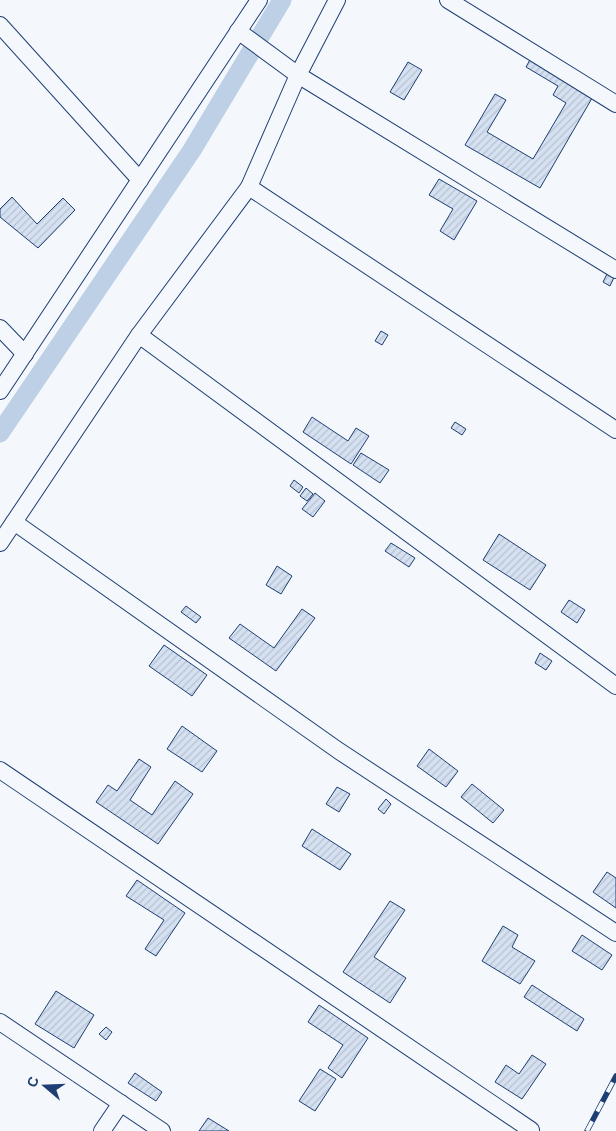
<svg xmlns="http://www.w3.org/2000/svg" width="616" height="1131" font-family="Barlow,sans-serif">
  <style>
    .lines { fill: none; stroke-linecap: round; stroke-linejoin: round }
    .canal { stroke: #bed0e5; stroke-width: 19 }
    .building { fill: url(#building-hatch); stroke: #1d3f73 }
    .minor-casing { stroke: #1d3f73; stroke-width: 18 }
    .minor { stroke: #f4f7fb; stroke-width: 16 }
    .rail-casing { stroke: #1d3f73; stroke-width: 5.5 }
    .rail { stroke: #f4f7fb; stroke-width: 4; stroke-dasharray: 11; stroke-linecap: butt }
  </style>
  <defs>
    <pattern id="building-hatch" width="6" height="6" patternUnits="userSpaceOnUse" patternTransform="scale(1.25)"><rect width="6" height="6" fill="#d5e0f0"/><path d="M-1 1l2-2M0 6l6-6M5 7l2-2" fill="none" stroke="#b6c1d1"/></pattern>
  </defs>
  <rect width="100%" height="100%" fill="#f4f7fb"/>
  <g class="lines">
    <polyline class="canal" points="0,433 192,150 282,0"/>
  </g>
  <g class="building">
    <polygon points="532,56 595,93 540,188 465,145 495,94 506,100 487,132 533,159 566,103 553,95 558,86 526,67"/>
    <polygon points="408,62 422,70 404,100 390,92"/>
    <polygon points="439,179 477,201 454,240 440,231 453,209 429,195"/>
    <polygon points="12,197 37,224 63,198 75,210 38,248 0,217 0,209"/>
    <polygon points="610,268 616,273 610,286 603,282"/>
    <polygon points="381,331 388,335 382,345 375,341"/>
    <polygon points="312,417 348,441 356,428 369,436 351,464 303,432"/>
    <polygon points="455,422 466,429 462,435 451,428"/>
    <polygon points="361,453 389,470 380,483 353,465"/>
    <polygon points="294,480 303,487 299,493 290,486"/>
    <polygon points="306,488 313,494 307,501 300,496"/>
    <polygon points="315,493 325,501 313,517 302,509"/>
    <polygon points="499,534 546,565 530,590 483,560"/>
    <polygon points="391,543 415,558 409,567 385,551"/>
    <polygon points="277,566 292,576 281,594 266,585"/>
    <polygon points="569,600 585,610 577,623 561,612"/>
    <polygon points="186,606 201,617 196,623 181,612"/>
    <polygon points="302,609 315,618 276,671 229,638 240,624 274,648"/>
    <polygon points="164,645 207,675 192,696 149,666"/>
    <polygon points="540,653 552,661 546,670 535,663"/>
    <polygon points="182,726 217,751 202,772 167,749"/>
    <polygon points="429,749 458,771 446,787 417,766"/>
    <polygon points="139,759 151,767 130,800 152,815 175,781 193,794 158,844 96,802 108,785 117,791"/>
    <polygon points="472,784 504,810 493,823 461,797"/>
    <polygon points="337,787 350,794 339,812 326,804"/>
    <polygon points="386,799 391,804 384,814 378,809"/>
    <polygon points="312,829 351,854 340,870 302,846"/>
    <polygon points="607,872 616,878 616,908 593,892"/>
    <polygon points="137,880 185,913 156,956 145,949 164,920 126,896"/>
    <polygon points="390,901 405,910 374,957 406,978 390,1003 343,972"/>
    <polygon points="503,926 518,935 512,947 535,961 520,984 482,961"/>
    <polygon points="582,935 612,955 602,970 572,951"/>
    <polygon points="532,985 584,1019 577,1031 524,997"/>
    <polygon points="56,991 94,1015 74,1048 35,1024"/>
    <polygon points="319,1005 368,1038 342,1078 328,1068 343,1045 308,1022"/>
    <polygon points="106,1027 112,1032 106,1040 99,1034"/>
    <polygon points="532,1055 546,1064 522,1099 495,1082 506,1065 519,1074"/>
    <polygon points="320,1069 336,1079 315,1111 299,1101"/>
    <polygon points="135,1073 162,1092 156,1101 128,1083"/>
    <polygon points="208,1118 229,1131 199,1131"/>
  </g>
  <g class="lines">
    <defs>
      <g id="minor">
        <polyline points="448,0 616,104"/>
        <polyline points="0,25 140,180"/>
        <polyline points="238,31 298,75 616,270"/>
        <polyline points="249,187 616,430"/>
        <polyline points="0,328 25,354"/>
        <polyline points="139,335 616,686"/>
        <polyline points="0,391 259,0"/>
        <polyline points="14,522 339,751 616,933"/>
        <polyline points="0,543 139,335 249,187 298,75 337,0"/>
        <polyline points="0,770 531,1130"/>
        <polyline points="0,1022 162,1131"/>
        <polyline points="102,1131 121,1103"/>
      </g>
    </defs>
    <use href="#minor" class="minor-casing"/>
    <use href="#minor" class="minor"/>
    <defs>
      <polyline id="rail" points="587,1131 616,1076"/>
    </defs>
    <use href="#rail" class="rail-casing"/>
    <use href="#rail" class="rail"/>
  </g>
  <g transform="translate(45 1086) rotate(289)" stroke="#f4f7fb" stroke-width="4" paint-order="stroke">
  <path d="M0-4L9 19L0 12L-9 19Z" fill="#1d3f73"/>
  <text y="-8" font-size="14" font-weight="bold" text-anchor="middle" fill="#1d3f73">С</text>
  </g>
</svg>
